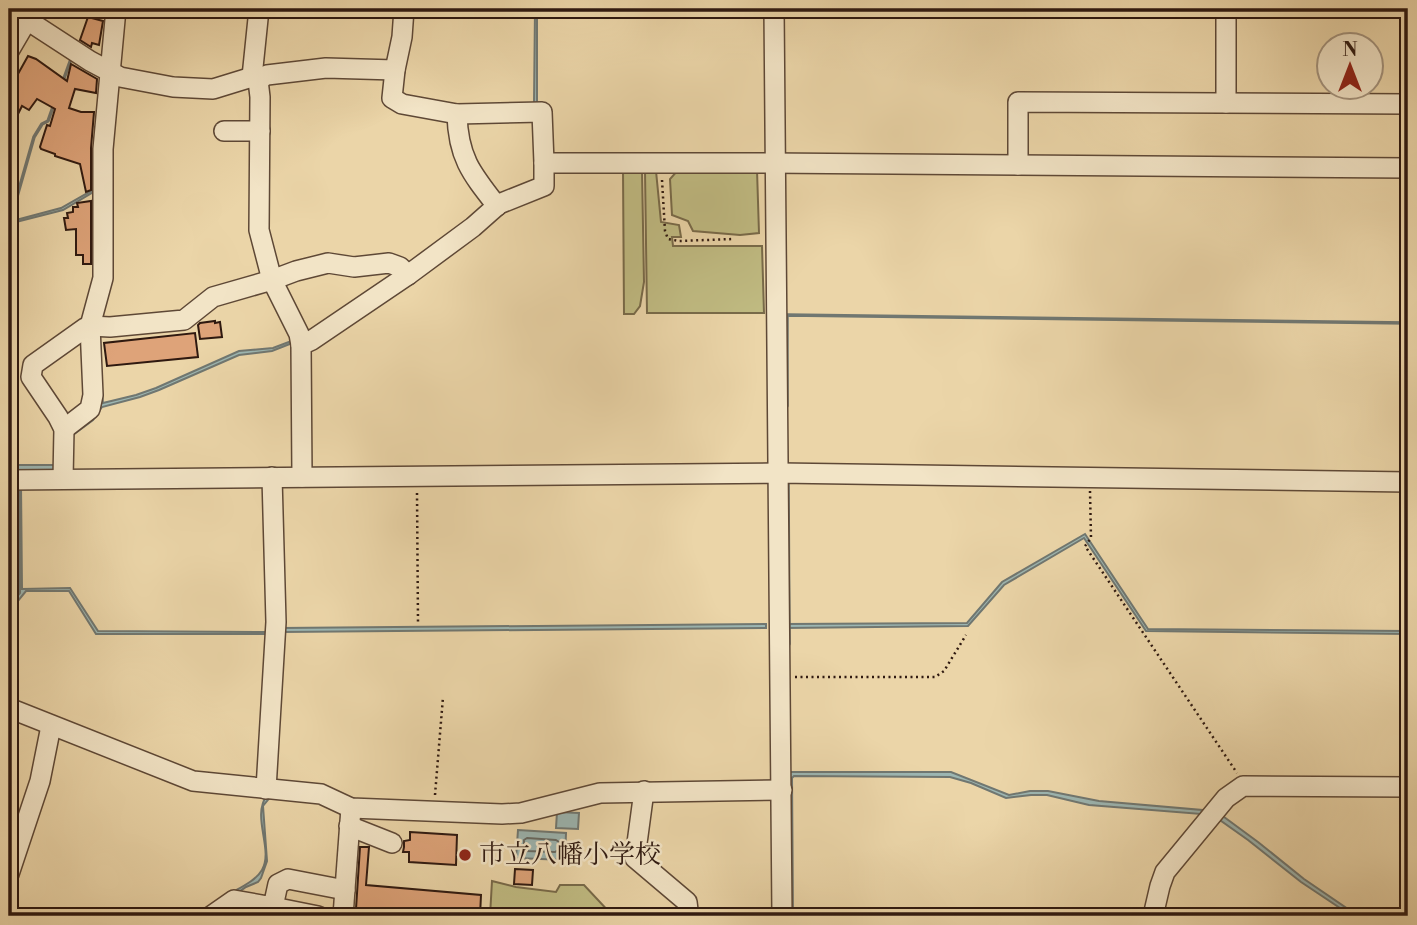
<svg xmlns="http://www.w3.org/2000/svg" width="1417" height="925" font-family="'Libre Bodoni','Noto Serif JP',serif">
  <style>
    .green { fill: #c0bb82; stroke: #786a49; stroke-width: 2 }
    .water { fill: #9cb6b2; stroke: #707771; stroke-width: 2 }
    .lines { fill: none; stroke-linecap: round; stroke-linejoin: round }
    .shore { stroke: #666861; stroke-width: 2 }
    .stream { stroke: #707771; stroke-width: 3.5 }
    .building { fill: #dea379; stroke: #2f1910; stroke-width: 2 }
    .minor-casing { stroke: #5e4836; stroke-width: 22 }
    .path { stroke: #2f1910; stroke-width: 2.5; stroke-dasharray: 2 3.5; stroke-linecap: butt }
    .minor { stroke: #f2e4c6; stroke-width: 19 }
    .poi-dot { fill: #8f2418; stroke: #f2e4c6; stroke-width: 2.5 }
    .labels { text-anchor: middle; dominant-baseline: central; stroke-width: 5; stroke-linejoin: round; paint-order: stroke }
    .poi-label { font-size: 26px; fill: #2f1910; stroke: #f2e4c6; text-anchor: start }
  </style>
  <rect width="100%" height="100%" fill="#ebd5a8"/>
  <filter id="stains"><feTurbulence type="fractalNoise" baseFrequency=".00286" numOctaves="4"/><feColorMatrix values="0 0 0 0 .2 0 0 0 0 .09 0 0 0 0 .02 0 0 0 .5 -.17"/></filter>
  <radialGradient id="worn" r=".72"><stop offset=".6" stop-color="#630" stop-opacity="0"/><stop offset="1" stop-color="#630" stop-opacity=".3"/></radialGradient>
  <g class="green">
    <polygon points="623,170 642,171 644,282 640,306 634,314 624,314"/>
    <polygon points="678,170 757,170 759,233 740,235 693,231 688,221 672,215 670,179"/>
    <polygon points="645,171 656,171 661,222 679,225 681,237 672,237 673,246 762,246 764,313 647,313"/>
    <polygon points="492,881 516,887 556,892 560,885 584,885 613,916 490,916"/>
  </g>
  <g class="water">
    <polygon points="535,9 537,9 537,104 534,104"/>
    <polygon points="93,190 95,191 63,210 12,223 9,232 9,223 11,218 16,220 61,208"/>
    <polygon points="97,336 103,403 136,395 156,388 239,351 273,348 294,340 295,342 272,351 239,355 159,390 140,397 102,407 93,420 73,435 79,426"/>
    <polygon points="9,465 54,465 54,470 9,471"/>
    <polygon points="19,484 21,484 22,589 70,588 98,631 266,632 266,634 96,634 69,591 26,591 9,612 9,607 20,593"/>
    <polygon points="1085,534 1148,629 1408,631 1408,634 1146,631 1084,538 1004,585 968,626 786,628 786,624 967,623 1002,582"/>
    <polygon points="766,624 766,628 283,632 281,628"/>
    <polygon points="789,772 951,772 1009,795 1030,791 1048,791 1099,801 1202,810 1201,814 1089,805 1047,795 1031,795 1006,798 971,783 950,777 794,776 792,778 793,916 790,916"/>
    <path d="M 267,795 L 271,796 L 263,806 L 267,861 L 261,878 L 258,882 L 246,887 L 205,916 L 200,916 C 208,909 217,902 226,896 C 237,889 255,882 262,870 C 274,849 251,817 267,795 Z"/>
    <polygon points="557,812 579,813 578,829 556,828"/>
    <polygon points="1220,814 1258,842 1304,879 1351,911 1360,914 1408,916 1352,916 1301,882 1248,840 1217,818"/>
    <polygon points="518,830 566,833 565,860 516,858"/>
  </g>
  <g class="lines">
    <polygon class="shore" points="527,838 556,840 559,842 558,850 555,852 526,851 524,848 524,840"/>
    <g class="stream">
      <polyline points="1088,9 1219,10"/>
      <polyline points="1234,11 1408,12"/>
      <polyline points="63,81 71,59"/>
      <polyline points="10,221 34,137 42,124 48,121 54,104"/>
      <polyline points="787,406 787,315 1408,323"/>
      <polyline points="788,480 789,644"/>
    </g>
  </g>
  <g class="building">
    <polygon points="9,9 17,9 19,10 9,27"/>
    <polygon points="88,17 103,21 99,45 92,43 91,47 80,40"/>
    <polygon points="28,56 36,59 67,81 71,64 97,79 96,93 75,89 69,108 81,112 94,112 91,148 91,190 86,192 80,164 55,156 55,154 41,149 40,147 47,125 50,126 55,109 37,99 29,110 22,106 9,132 9,90"/>
    <polygon points="91,201 91,264 83,264 83,255 76,255 76,229 66,230 64,218 68,218 67,213 73,212 73,207 78,207 77,203"/>
    <polygon points="215,321 215,323 220,322 222,337 200,339 198,325 200,323"/>
    <polygon points="195,333 198,357 107,366 104,343"/>
    <polygon points="410,832 457,835 456,865 409,862 409,852 403,852 404,847 404,841 410,840"/>
    <polygon points="360,847 369,847 366,885 481,895 480,916 446,916 356,909"/>
    <polygon points="515,869 533,870 532,885 514,884"/>
  </g>
  <g class="lines">
    <defs>
      <g id="minor">
        <polyline points="774,9 782,916"/>
        <polyline points="27,20 90,61 120,77 173,87 213,89 252,77 258,80 260,97 259,230 272,280 299,334 301,345"/>
        <polyline points="9,51 33,10"/>
        <polyline points="252,77 259,9"/>
        <polyline points="258,80 267,75 326,68 395,70"/>
        <polyline points="1226,103 1226,9"/>
        <path d="M 457,114 C 458,157 471,173 497,206"/>
        <polyline points="224,131 260,131"/>
        <polyline points="544,163 767,163 1408,168"/>
        <polyline points="1018,165 1018,102 1408,104"/>
        <polyline points="64,429 90,409 93,395 90,326 103,278 103,149 116,9"/>
        <polyline points="302,477 301,345 312,340 408,275 473,227 499,204 544,186 544,163 542,112 457,114 402,104 392,98 395,70 402,37 404,9"/>
        <polyline points="63,479 64,429 58,417 31,377 33,365 85,328 90,326 110,327 184,320 213,297 272,280 296,271 328,263 354,267 389,263 400,267 408,275"/>
        <polyline points="9,480 779,473 1408,482"/>
        <polyline points="9,708 193,781 321,794 351,808 502,814 521,813 600,793 782,790"/>
        <polyline points="266,789 276,622 272,477"/>
        <polyline points="644,791 635,858 687,902 688,910 686,916"/>
        <polyline points="349,826 392,843"/>
        <polyline points="9,874 40,781 51,726"/>
        <polyline points="273,907 318,916"/>
        <polyline points="211,916 234,900 273,907 278,884 288,879 345,890"/>
        <polyline points="343,916 351,808"/>
        <polyline points="1153,916 1160,886 1165,872 1226,798 1243,786 1408,787"/>
      </g>
    </defs>
    <use href="#minor" class="minor-casing"/>
    <g class="path">
      <polyline points="662,180 665,231 668,239 679,241 733,239"/>
      <polyline points="1090,491 1091,538 1085,546 1237,773"/>
      <polyline points="417,493 418,623"/>
      <polyline points="795,677 935,677 944,671 966,635"/>
      <polyline points="435,795 443,697"/>
    </g>
    <use href="#minor" class="minor"/>
  </g>
  <circle class="poi-dot" cx="465" cy="855" r="7"/>
  <g class="labels">
    <g class="poi-label">
      <text x="479" y="855">市立八幡小学校</text>
    </g>
  </g>
  <rect width="1417" height="925" fill="none" stroke="#ebd5a8" stroke-width="35"/>
  <rect x="10" y="10" width="1396" height="904" fill="none" stroke="#2f1910" stroke-width="3.5"/>
  <rect x="18" y="18" width="1382" height="890" fill="none" stroke="#2f1910" stroke-width="2"/>
  <g transform="translate(1350 66)"><circle r="33" fill="#f2e4c6" stroke="#a4937d" stroke-width="2"/>
  <path d="M0-5L12 26L0 18L-12 26Z" fill="#8f2418"/>
  <text y="-10" font-size="19" font-weight="bold" text-anchor="middle" fill="#2f1910">N</text>
  </g>
  <rect width="100%" height="100%" filter="url(#stains)"/>
  <rect width="100%" height="100%" fill="url(#worn)"/>
</svg>
